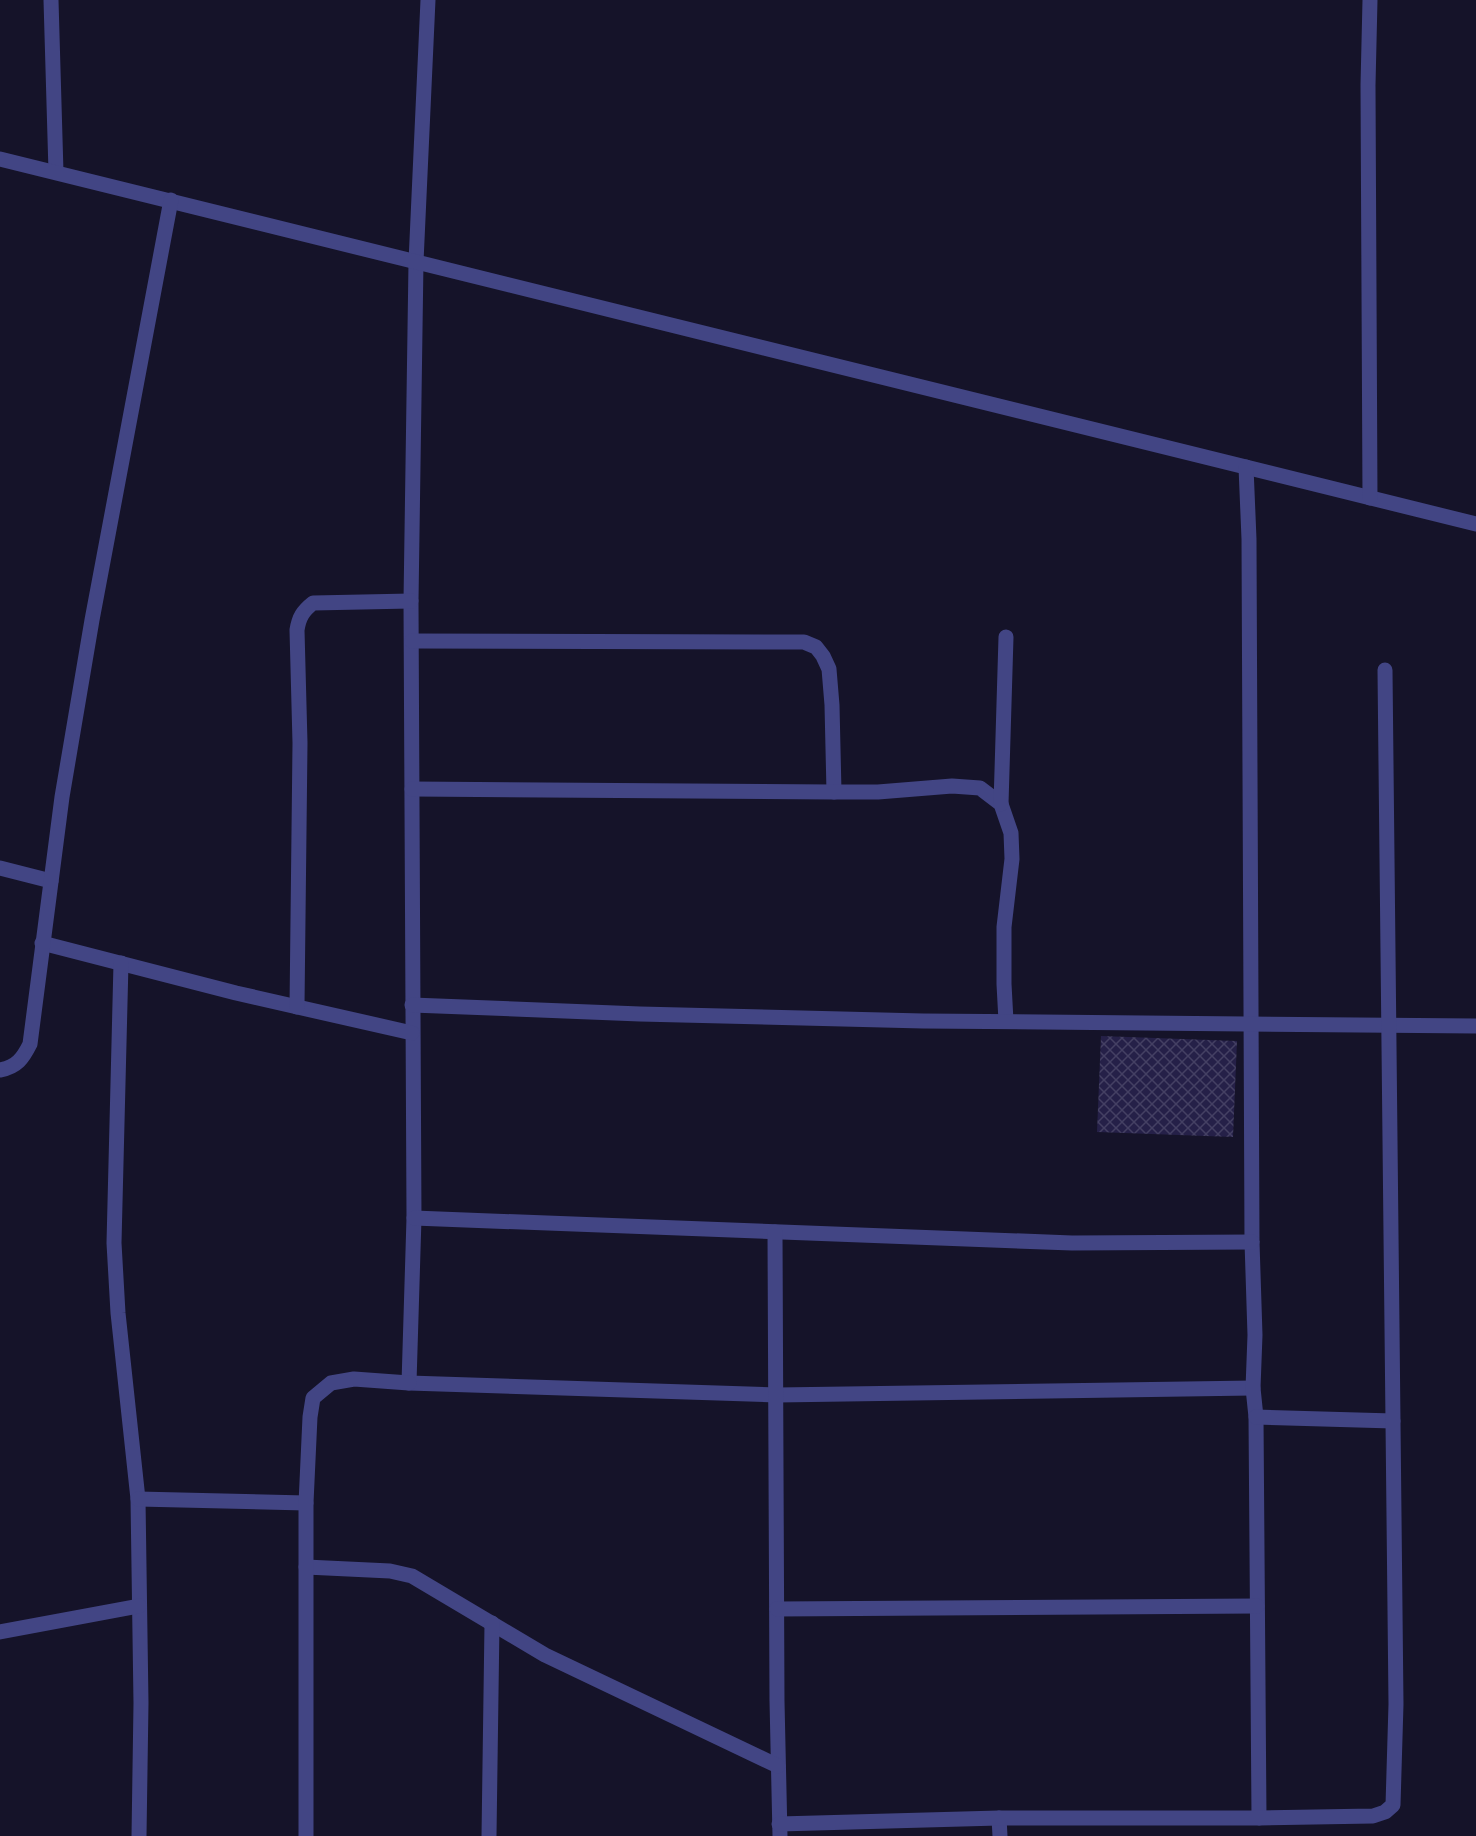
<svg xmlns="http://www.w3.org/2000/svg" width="1476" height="1836" font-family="Commissioner,sans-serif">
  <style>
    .building { fill: url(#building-cross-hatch) }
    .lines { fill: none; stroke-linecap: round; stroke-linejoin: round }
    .minor { stroke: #424584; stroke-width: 15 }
  </style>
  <defs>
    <pattern id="building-cross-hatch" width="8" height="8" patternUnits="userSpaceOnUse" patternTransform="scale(1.5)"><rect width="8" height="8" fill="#252048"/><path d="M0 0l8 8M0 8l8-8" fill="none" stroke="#444063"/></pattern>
  </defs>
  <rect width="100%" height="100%" fill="#151329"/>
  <polygon class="building" points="1101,1036 1237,1041 1233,1137 1097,1132"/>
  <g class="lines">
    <g class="minor">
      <polyline points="51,0 56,172"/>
      <polyline points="428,0 416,262 411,601 414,1218 409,1383 777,1395 1253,1388"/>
      <polyline points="0,159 1476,524"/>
      <polyline points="1246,467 1249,539 1252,1242 1255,1335 1253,1388 1256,1417 1259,1818"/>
      <polyline points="1370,498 1368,85 1370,0"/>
      <polyline points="412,641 804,642 816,647 823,656 829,669 832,705 834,792"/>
      <polyline points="412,789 834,792 878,792 952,786 980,788 1001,804 1011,833 1012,859 1004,927 1004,984 1006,1021"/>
      <polyline points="1001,804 1006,637"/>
      <polyline points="0,868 51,881"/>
      <polyline points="42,943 236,993 412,1033"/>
      <polyline points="121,963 114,1243 118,1313 138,1499 141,1703 139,1836"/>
      <polyline points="412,1005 640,1014 923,1021 1476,1026"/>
      <path d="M 297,1007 L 300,743 L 297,630 C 299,617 303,611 313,603 L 411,601"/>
      <path d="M 0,1070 C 17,1067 23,1058 30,1044 L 62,797 L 92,620 L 171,200"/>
      <polyline points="414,1218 1072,1243 1252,1242"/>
      <polyline points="775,1232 777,1701 780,1836"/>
      <polyline points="1256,1417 1393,1421"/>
      <polyline points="138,1499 306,1503"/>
      <polyline points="306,1567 390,1571 412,1576 545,1655 778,1766"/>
      <polyline points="777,1609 1257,1606"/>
      <polyline points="0,1632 139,1606"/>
      <polyline points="999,1818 1000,1836"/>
      <polyline points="779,1824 999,1818 1259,1818 1373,1816 1385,1812 1393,1805 1396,1704 1385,670"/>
      <polyline points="306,1836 306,1503 310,1417 313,1398 331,1383 354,1379 409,1383"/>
      <polyline points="489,1836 492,1623"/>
    </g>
  </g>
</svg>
